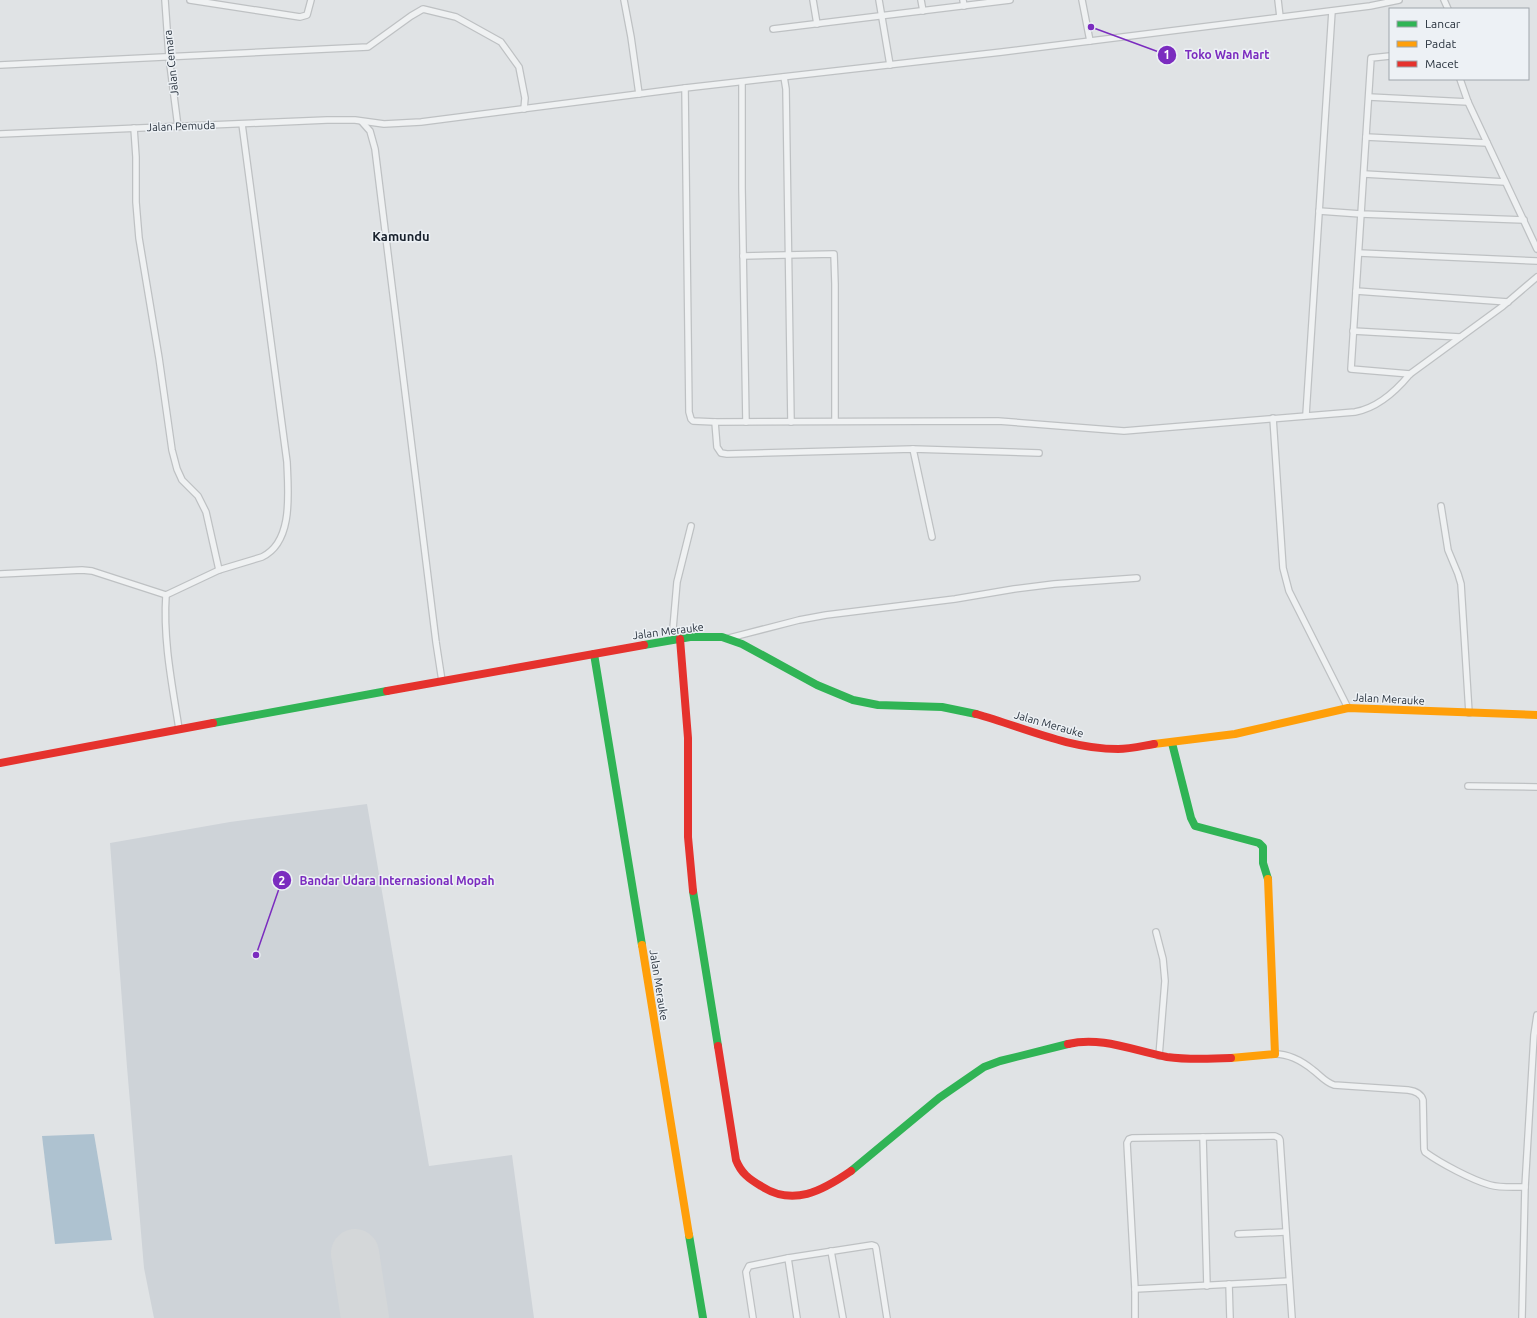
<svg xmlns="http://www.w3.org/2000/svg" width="1537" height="1318" font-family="Ubuntu,sans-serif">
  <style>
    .built { fill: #ced3d8 }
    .water { fill: #aec2d0 }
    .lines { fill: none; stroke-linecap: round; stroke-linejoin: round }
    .runway { stroke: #d4d7d9; stroke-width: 48 }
    .street-casing { stroke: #bec1c3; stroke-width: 8 }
    .street { stroke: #eff1f2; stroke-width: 5.5 }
    .fast { stroke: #30b455; stroke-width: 8 }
    .slow { stroke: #ff9f0a; stroke-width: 8 }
    .jam { stroke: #e5322d; stroke-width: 8 }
    .labels { text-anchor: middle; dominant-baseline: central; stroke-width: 3; stroke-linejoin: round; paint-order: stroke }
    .street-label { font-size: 11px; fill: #28323d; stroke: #edf1f5 }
    .quarter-label { font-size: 13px; font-weight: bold; fill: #1a232e; stroke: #edf1f5 }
    .leader { fill: none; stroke: #7b2cbf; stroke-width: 1.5 }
    .callout-dot { fill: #7b2cbf; stroke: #edf1f5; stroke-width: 1.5 }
    .mark-label { font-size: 12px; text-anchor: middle; font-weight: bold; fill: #fff }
    .callout-label { font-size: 12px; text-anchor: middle; font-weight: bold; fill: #7b2cbf; stroke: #edf1f5; stroke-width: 3; stroke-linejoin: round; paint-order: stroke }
  </style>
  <rect width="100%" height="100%" fill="#e0e3e5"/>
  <polygon class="built" points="367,804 429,1166 512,1155 534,1318 154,1318 144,1268 127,1067 110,843 230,822"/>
  <polygon class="water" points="94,1134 112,1240 55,1244 42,1136"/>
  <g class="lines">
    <polyline class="runway" points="355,1253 365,1318"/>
    <defs>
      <g id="street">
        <polyline points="165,0 169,57 178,127"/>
        <polyline points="190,0 300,17 307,15 311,0"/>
        <polyline points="624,0 631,37 639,94"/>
        <polyline points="813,0 817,24"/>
        <polyline points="879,0 890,65"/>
        <polyline points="921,0 923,11"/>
        <polyline points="963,0 964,6"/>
        <polyline points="1082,0 1090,41"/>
        <polyline points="1278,0 1280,17"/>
        <polyline points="1444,0 1448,9"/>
        <polyline points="773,29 1010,0"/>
        <polyline points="1390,56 1371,58 1351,369 1410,374"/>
        <polyline points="0,65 368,47 411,16 423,9 456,17 501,42 519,67 525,98 524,109"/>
        <polyline points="784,77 786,89 791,422"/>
        <polyline points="1460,79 1468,102 1537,249"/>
        <polyline points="742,82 742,188 746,422"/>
        <path d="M 685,88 L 689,412 L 691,419 L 693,421 L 715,422 L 998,421 L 1124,431 L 1355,412 C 1377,408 1396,391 1410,374 L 1503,306 L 1537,277"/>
        <polyline points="1369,97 1468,102"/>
        <polyline points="362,122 370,131 375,149 436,642 442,681"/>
        <polyline points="134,128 136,157 136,202 139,238 159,358 172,450 177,469 182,480 198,496 206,512 219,570"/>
        <polyline points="0,134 327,120 355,120 384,124 421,122 685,88 1002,52 1370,6 1399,0"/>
        <polyline points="1366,137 1487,143"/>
        <polyline points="1364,174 1505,182"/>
        <polyline points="1319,211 1361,214 1524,220"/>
        <polyline points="1359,253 1537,261"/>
        <polyline points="743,256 834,254 835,284 835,421"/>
        <polyline points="1356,291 1508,302"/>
        <polyline points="1353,331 1460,337"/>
        <polyline points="1306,415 1332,11"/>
        <polyline points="1273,418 1283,568 1289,591 1348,708"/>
        <polyline points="715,422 717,447 721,453 727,454 913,449 1039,453"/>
        <polyline points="913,449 932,537"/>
        <polyline points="1441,506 1448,550 1458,574 1461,584 1469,713"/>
        <path d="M 0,574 L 82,570 L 92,571 L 166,595 L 219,570 L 262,557 C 294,542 288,491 287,462 L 242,124"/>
        <path d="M 166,595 C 163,640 172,684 179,729"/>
        <polyline points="729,638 799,620 826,615 955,599 1014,589 1054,584 1137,578"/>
        <polyline points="672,640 677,582 691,526"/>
        <polyline points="1468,786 1537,787"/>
        <polyline points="1156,932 1163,959 1165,981 1159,1056"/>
        <path d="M 1275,1054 C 1290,1054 1302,1061 1313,1070 C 1320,1075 1325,1082 1334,1085 L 1408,1090 C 1415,1091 1421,1093 1423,1100 L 1424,1149 L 1425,1152 C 1440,1163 1472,1180 1490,1185 C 1501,1188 1513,1187 1525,1187"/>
        <polyline points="1203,1137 1207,1286"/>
        <polyline points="1238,1234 1285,1232"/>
        <polyline points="831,1251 843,1318"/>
        <polyline points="788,1258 797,1318"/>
        <polyline points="1229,1284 1230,1318"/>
        <polyline points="1135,1289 1289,1281"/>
        <polyline points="753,1318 746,1272 749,1266 788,1258 872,1245 875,1246 876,1248 887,1318"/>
        <polyline points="1135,1318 1135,1289 1127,1143 1129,1139 1132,1138 1275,1136 1279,1138 1280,1140 1292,1318"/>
        <polyline points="1522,1318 1525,1187 1534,1035 1537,1015"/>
      </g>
    </defs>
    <use href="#street" class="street-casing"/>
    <use href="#street" class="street"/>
    <g class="fast">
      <polyline points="644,645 690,637 722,637 742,644 817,685 853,700 878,705 942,707 976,714"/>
      <polyline points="594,654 642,945"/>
      <polyline points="213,723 387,691"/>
      <polyline points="1172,743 1191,818 1195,826 1259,843 1263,847 1263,863 1268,879"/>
      <polyline points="693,891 718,1046"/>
      <polyline points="851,1171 939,1098 984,1067 1000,1061 1068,1044"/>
      <polyline points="689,1235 703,1318"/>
    </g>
    <g class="slow">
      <polyline points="1154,744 1235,734 1348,708 1537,715"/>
      <polyline points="642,945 689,1235"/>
      <polyline points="1231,1058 1275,1054 1268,879"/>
    </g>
    <g class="jam">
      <polyline points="680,639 688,738 688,837 693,891"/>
      <polyline points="387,691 644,645"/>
      <path d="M 976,714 C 1023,727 1068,749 1118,749 C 1130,749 1142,746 1154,744"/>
      <polyline points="0,763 213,723"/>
      <path d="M 1068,1044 C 1102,1036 1134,1051 1167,1057 C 1188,1060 1210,1059 1231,1058"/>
      <path d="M 718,1046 L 736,1160 C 741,1173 749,1179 761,1186 C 793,1207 822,1191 851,1171"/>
    </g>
  </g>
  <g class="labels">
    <g class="street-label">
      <text transform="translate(171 63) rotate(-96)">Jalan Cemara</text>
      <text transform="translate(181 126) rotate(-2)">Jalan Pemuda</text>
      <text transform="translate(668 631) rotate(-7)">Jalan Merauke</text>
      <text transform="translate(1389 699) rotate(3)">Jalan Merauke</text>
      <text transform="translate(1049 724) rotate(16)">Jalan Merauke</text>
      <text transform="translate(659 985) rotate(81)">Jalan Merauke</text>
    </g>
    <g class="quarter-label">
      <text x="401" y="236">Kamundu</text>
    </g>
  </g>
  <path class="leader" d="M1091 27L1167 55M256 955L282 880"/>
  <g class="callout-dot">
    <circle cx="1091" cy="27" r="4"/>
    <circle cx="256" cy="955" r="4"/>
    <circle cx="1167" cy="55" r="10"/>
    <circle cx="282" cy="880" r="10"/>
  </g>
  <g class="mark-label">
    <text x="1167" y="59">1</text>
    <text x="282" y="885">2</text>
  </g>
  <g class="callout-label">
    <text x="1227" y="59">Toko Wan Mart</text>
    <text x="397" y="885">Bandar Udara Internasional Mopah</text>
  </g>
  <rect x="1389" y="8" width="140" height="72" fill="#edf1f5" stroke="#9ea5ab"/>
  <rect x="1397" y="21" width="20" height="6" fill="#30b455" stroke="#9ea5ab"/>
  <text x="1425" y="28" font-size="12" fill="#28323d">Lancar</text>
  <rect x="1397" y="41" width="20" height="6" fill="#ff9f0a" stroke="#9ea5ab"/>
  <text x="1425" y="48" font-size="12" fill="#28323d">Padat</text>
  <rect x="1397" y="61" width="20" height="6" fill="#e5322d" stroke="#9ea5ab"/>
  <text x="1425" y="68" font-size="12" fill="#28323d">Macet</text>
</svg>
